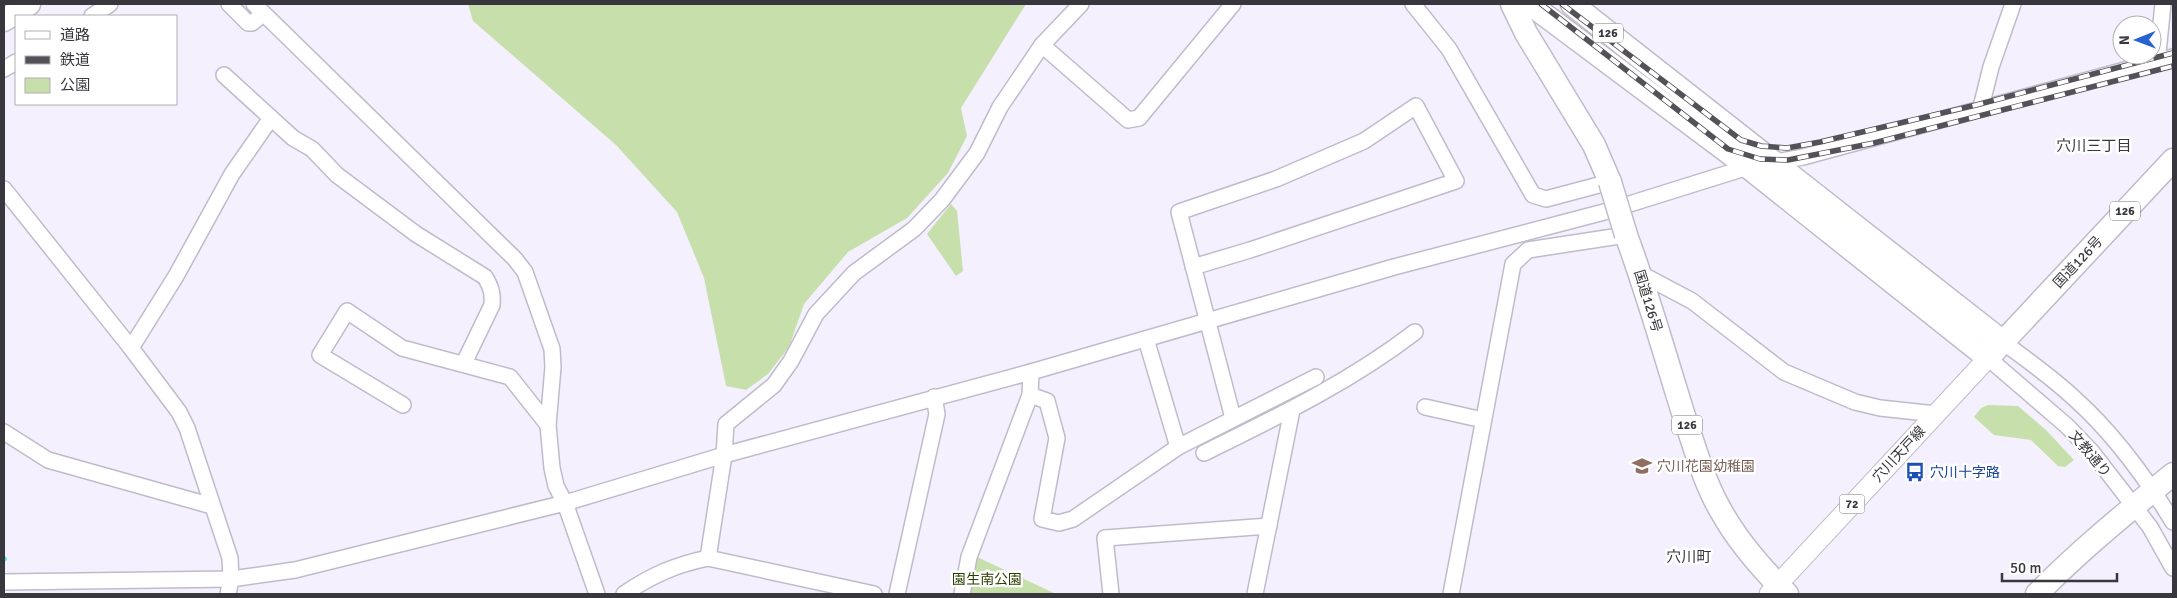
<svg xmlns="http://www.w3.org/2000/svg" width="2177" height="598" font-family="Signika,'Noto Sans JP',sans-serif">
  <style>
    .green { fill: #c7e0ab }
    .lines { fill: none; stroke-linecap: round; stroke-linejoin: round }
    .stream { stroke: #5de9ee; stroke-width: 4.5 }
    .minor-casing { stroke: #c0bbcb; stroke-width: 18 }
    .major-casing { stroke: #c0bbcb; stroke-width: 21 }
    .highway-casing { stroke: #c0bbcb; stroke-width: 25 }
    .minor { stroke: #fff; stroke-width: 15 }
    .major { stroke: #fff; stroke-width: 19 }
    .highway { stroke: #fff; stroke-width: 22 }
    .rail-casing { stroke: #545159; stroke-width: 5.5 }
    .rail { stroke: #fff; stroke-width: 4; stroke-dasharray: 11; stroke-linecap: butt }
    .highway-bridge-casing { stroke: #c0bbcb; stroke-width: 25; stroke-linecap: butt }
    .highway-bridge { stroke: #fff; stroke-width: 22 }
    .labels { text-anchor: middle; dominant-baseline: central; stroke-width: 5; stroke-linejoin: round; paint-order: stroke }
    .shield { fill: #fff; stroke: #747378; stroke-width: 1 }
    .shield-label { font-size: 12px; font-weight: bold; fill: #39373e }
    .street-label { font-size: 14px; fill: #39373e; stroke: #fff }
    .education-label { font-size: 14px; fill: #785e54; stroke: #fff; text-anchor: start }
    .transit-label { font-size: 14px; fill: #164399; stroke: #fff; text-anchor: start }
    .park-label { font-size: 14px; fill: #2a4000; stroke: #fff }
    .neighbourhood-label { font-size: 15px; fill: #39373e; stroke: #fff }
  </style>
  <rect width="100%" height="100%" fill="#f4f0fd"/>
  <g class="green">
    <polygon points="468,4 1026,4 961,108 967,136 948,173 907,218 848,252 804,304 789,347 768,374 746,390 726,386 704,278 677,212 616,145 473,21"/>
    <polygon points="951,204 957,211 963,271 956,276 927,234"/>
    <polygon points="1988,405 2018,406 2046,430 2074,460 2065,467 2058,466 2031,440 1994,435 1974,417 1981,408"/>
    <polygon points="975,556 1056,594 968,594"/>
  </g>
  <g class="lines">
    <polyline class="stream" points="4,558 5,559"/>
    <defs>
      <g id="minor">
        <polyline points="229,4 248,23 252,23 263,14"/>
        <polyline points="254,4 515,259 525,272 552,349 553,367 548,425 552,468 556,486 565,503 597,594"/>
        <polyline points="1413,4 1449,49 1533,195 1546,199 1610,182"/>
        <polyline points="92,16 110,4"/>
        <polyline points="1042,45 1128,120 1139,118 1233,4"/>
        <polyline points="2157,62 2163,4"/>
        <polyline points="4,69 16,62"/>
        <path d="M 224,75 L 293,138 L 312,149 L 337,175 L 416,234 L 485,277 C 491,287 493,293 492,305 L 464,363"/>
        <polyline points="1981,107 1991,67 2013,4"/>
        <polyline points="4,189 131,348 179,412 187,428 230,558 231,579 228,594"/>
        <polyline points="1193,267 1250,250 1456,181 1416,106 1364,141 1276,179 1179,212 1233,418"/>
        <polyline points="1641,274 1692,301 1784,372 1855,402 1880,408 1936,414"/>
        <polyline points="1146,339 1178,447"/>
        <path d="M 2003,342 C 2027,360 2053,378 2075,399 C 2113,433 2146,478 2173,522"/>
        <polyline points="131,348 176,276 232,174 271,118"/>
        <polyline points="1988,358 2067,426 2092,452 2150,527 2173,568"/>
        <polyline points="1030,395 1047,401 1057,438 1042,519 1059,523 1073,519 1178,447 1316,377"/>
        <polyline points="403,405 320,355 347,311 402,348 510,377 548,425"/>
        <polyline points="1425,407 1483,420"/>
        <polyline points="4,432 48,460 212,506"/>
        <path d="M 1204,453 C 1277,417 1350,382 1415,332"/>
        <polyline points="708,558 724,455 726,424 774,385 791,361 816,314 854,273 914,229 942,200 977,153 1000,107 1042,45 1081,4"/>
        <polyline points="4,582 231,579 295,570 565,503 724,455 1031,372 1394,267 1604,212 1748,167 1803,157 2173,57"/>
        <path d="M 624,594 C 652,575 675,565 708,558 L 874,594"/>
        <polyline points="897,594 937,414 934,397"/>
        <polyline points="962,594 969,557 1030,395 1031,372"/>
        <polyline points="1111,594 1105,538 1269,526"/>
        <polyline points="1255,594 1292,410"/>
        <polyline points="1451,594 1513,264 1528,250 1626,235"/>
      </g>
      <polyline id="major" points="1769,594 1988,358"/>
      <g id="highway">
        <polyline points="1512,4 1526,33 1594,145 1610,182"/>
        <polyline points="1530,4 1748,167 1988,358 2173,160"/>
        <polyline points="1572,4 2003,342"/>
        <polyline points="4,20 29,4"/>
        <path d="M 1626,235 C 1648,294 1665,356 1684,416 C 1695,448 1704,482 1721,511 C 1738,542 1763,570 1787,594"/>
        <path d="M 2037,594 C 2081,549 2125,514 2173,474"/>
      </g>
    </defs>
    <use href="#minor" class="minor-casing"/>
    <use href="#major" class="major-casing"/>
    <use href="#highway" class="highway-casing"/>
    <use href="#minor" class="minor"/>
    <use href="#major" class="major"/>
    <use href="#highway" class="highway"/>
    <defs>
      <g id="rail">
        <polyline points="1541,4 1728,149 1760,159 1788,160 1874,143 2173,66"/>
        <polyline points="1562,4 1741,140 1761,146 1787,148 1820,142 1976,105 2173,53"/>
      </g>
    </defs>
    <use href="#rail" class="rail-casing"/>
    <use href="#rail" class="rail"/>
    <defs>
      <polyline id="highway-bridge" points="1610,182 1626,235"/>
    </defs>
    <use href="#highway-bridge" class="highway-bridge-casing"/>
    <use href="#highway-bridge" class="highway-bridge"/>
  </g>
  <defs>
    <symbol id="school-bare" viewBox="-9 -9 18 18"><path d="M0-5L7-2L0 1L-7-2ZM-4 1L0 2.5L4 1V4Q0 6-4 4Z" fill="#8d6e63" stroke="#fff" stroke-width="2.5" paint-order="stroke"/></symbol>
    <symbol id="bus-bare" viewBox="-9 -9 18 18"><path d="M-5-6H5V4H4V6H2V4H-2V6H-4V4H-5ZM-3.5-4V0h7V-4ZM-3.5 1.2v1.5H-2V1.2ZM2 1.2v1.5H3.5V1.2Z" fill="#1a4fb4" stroke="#fff" stroke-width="2.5" paint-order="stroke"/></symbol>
  </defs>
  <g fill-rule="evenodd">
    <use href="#school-bare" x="1628" y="452" width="28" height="28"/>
    <use href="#bus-bare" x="1901" y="458" width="28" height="28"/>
  </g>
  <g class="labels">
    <g class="shield">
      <rect x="1593" y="23.5" width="30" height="19" rx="4"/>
      <rect x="2110" y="201.5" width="30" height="19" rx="4"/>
      <rect x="1672" y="415.5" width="30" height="19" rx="4"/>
      <rect x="1839.5" y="494.5" width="25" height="19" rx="4"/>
    </g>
    <g class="shield-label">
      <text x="1608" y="33">126</text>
      <text x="2125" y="211">126</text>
      <text x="1687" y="425">126</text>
      <text x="1852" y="504">72</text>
    </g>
    <g class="street-label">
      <text transform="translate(2078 262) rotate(-47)">国道126号</text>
      <text transform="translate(1648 301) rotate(73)">国道126号</text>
      <text transform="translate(1899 454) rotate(-47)">穴川天戸線</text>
      <text transform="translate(2090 454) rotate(50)">文教通り</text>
    </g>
    <g class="education-label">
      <text x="1657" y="466">穴川花園幼稚園</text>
    </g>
    <g class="transit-label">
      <text x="1930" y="472">穴川十字路</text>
    </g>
    <g class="park-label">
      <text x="987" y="579">園生南公園</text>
    </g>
    <g class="neighbourhood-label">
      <text x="2094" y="146">穴川三丁目</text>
      <text x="1689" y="557">穴川町</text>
    </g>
  </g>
  <rect width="2177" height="598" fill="none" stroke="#39373e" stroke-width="10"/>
  <rect x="15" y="15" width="162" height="90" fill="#ffffff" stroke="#b0afb2"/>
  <rect x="25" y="31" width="25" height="8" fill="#ffffff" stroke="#b0afb2"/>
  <text x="60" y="40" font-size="15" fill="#39373e">道路</text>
  <rect x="25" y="56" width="25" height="8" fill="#545159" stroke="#b0afb2"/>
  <text x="60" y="65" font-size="15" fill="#39373e">鉄道</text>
  <rect x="25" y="78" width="25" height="15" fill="#c7e0ab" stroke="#b0afb2"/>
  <text x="60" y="90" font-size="15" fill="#39373e">公園</text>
  <g transform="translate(2137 40) rotate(269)"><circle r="24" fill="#ffffff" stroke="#b0afb2"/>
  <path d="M0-4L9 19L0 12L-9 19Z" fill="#2663d0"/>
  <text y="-8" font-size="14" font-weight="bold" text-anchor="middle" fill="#39373e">N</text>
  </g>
  <path d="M2002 573v8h115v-8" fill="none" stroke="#39373e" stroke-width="2.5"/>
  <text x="2010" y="573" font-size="15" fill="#39373e" stroke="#ffffff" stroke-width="4" paint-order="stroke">50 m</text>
</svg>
